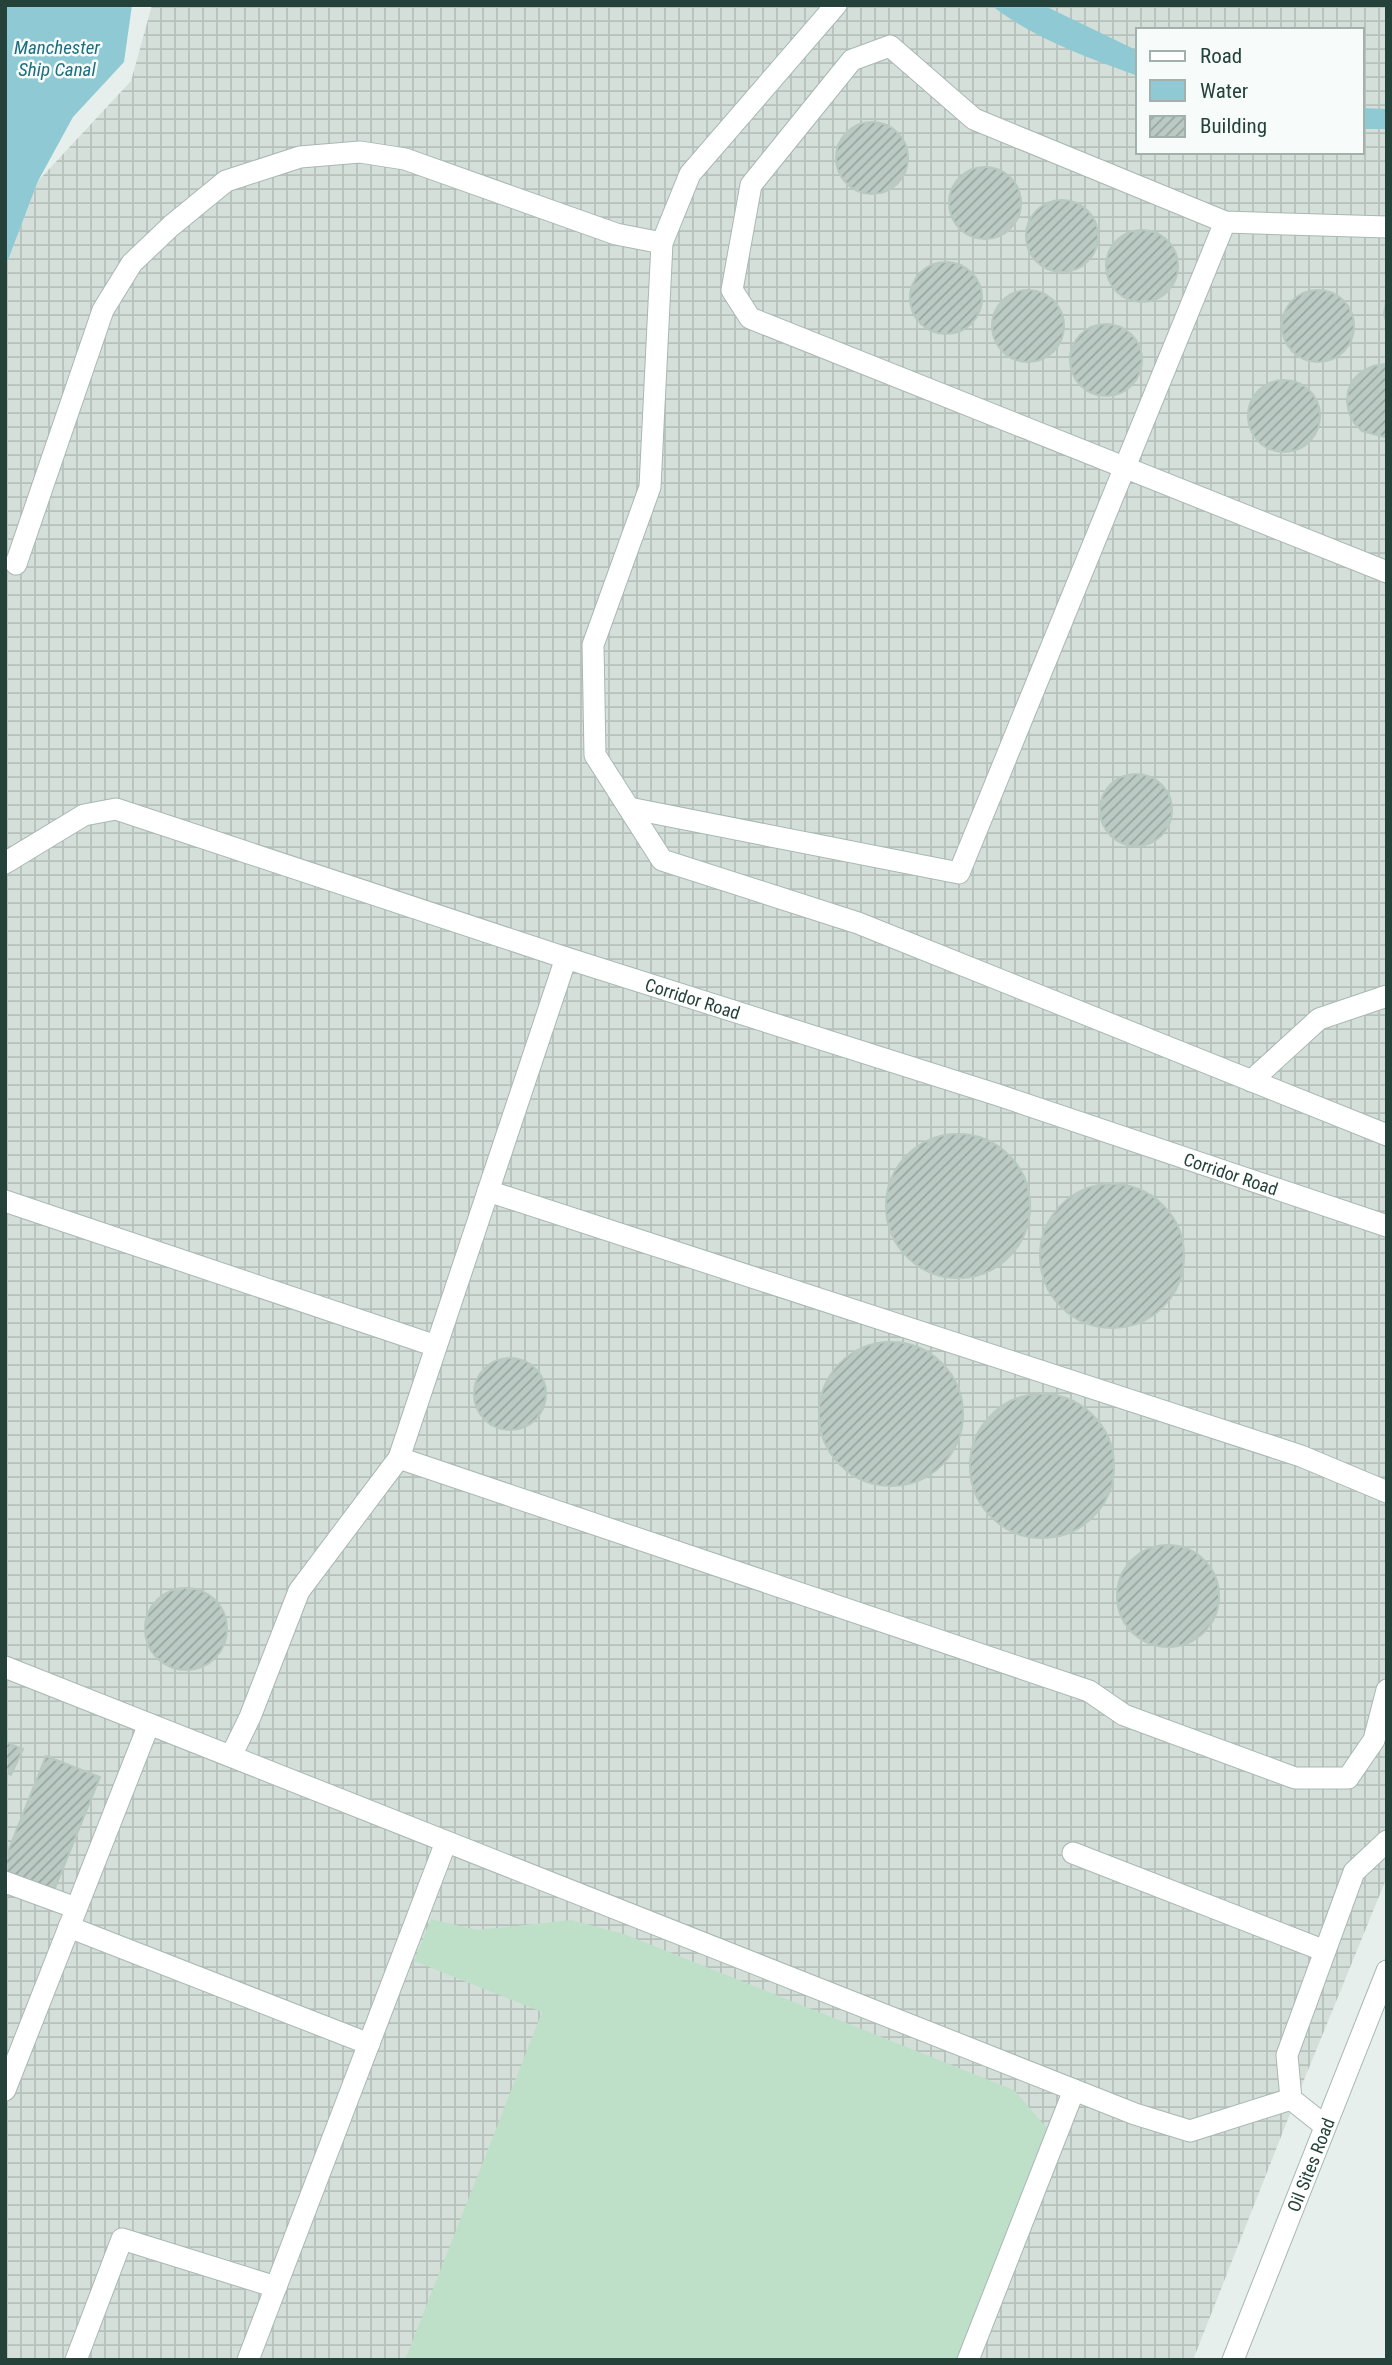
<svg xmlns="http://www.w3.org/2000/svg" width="1392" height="2365" font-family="'Roboto Condensed',sans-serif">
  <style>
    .industrial { fill: url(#industrial-grid); fill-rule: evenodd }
    .grass { fill: #bfe0c8 }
    .water { fill: #8ec9d4 }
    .building { fill: url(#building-hatch); stroke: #b8c9c2; stroke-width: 2 }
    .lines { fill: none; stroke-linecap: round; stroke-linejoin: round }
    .minor-casing { stroke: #a8b8b2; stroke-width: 23 }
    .minor { stroke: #fff; stroke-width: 21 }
    .labels { text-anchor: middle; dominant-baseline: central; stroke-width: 5; stroke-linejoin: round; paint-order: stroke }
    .street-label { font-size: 18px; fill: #24423a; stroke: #f7fbf9 }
    .water-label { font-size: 19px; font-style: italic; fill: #1c6f80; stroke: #f7fbf9 }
  </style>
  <defs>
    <pattern id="industrial-grid" width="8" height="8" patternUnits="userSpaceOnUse" patternTransform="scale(1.75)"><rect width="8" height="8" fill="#d4dfda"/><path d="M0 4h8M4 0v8" fill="none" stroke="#b6c1bc"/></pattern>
    <pattern id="building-hatch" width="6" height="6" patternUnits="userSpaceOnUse" patternTransform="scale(1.75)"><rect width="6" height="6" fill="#bbcac4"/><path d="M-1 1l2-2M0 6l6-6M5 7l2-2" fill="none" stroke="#98a6a0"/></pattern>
  </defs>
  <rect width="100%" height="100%" fill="#e6efeb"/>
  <path class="industrial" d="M 152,5 L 1387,5 L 1387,1877 L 1286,2124 L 1193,2360 L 5,2360 L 5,268 L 38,181 L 131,81 ZM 1138,30 L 1362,30 L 1362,152 L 1138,152 Z"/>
  <polygon class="grass" points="431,1919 477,1930 571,1920 624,1934 1014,2090 1047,2128 956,2360 405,2360 542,2012 414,1961"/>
  <g class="water">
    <polygon points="5,5 132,5 124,62 73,117 38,181 5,268"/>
    <path d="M 991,5 L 1043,5 L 1138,51 L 1138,76 C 1087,57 1034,39 991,5 Z"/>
    <polygon points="1362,108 1387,109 1387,129 1362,129"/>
  </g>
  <g class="building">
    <circle cx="872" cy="158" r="36"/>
    <circle cx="985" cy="203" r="36"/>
    <circle cx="1062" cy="236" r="36"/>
    <circle cx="1142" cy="266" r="36"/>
    <circle cx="946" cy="298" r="36"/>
    <circle cx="1318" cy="326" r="36"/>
    <circle cx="1028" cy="326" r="36"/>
    <polygon points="1387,297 1387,324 1384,314"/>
    <circle cx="1106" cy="360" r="36"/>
    <polygon points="1386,364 1387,436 1384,437 1362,431 1354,423 1349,413 1347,402 1348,391 1353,380 1362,371 1373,366"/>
    <circle cx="1284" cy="416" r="36"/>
    <circle cx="1136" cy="810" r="36"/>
    <circle cx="958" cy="1206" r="72"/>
    <circle cx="1112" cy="1256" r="72"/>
    <circle cx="891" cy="1414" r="72"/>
    <circle cx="510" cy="1394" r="36"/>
    <circle cx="1042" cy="1466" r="72"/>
    <circle cx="1168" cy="1596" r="51"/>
    <circle cx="186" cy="1629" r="41"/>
    <polygon points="5,1742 23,1749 11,1775 5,1772"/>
    <polygon points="46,1756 100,1777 53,1893 5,1874 5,1859"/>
  </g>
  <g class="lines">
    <defs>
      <g id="minor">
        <polyline points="836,5 690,174 662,243 650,487 593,645 595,755 662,860 858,923 1387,1135"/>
        <polyline points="1387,227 1225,222 974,119 890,46 852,60 751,185 732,290 750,318 1387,572"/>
        <polyline points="16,564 103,310 132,263 171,226 226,181 300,157 360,152 405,159 616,234 662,243"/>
        <polyline points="629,808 959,873 1225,222"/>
        <path id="s1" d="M 5,863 L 84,815 L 116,809 L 566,958 L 998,1095 L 1387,1226"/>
        <polyline points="1251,1081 1319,1019 1387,996"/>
        <polyline points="488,1191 1301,1456 1387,1492"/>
        <polyline points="5,1201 436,1346"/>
        <polyline points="399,1458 1089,1691 1124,1715 1295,1778 1348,1778 1374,1740 1387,1690"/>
        <polyline points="5,1667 1135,2114 1190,2131 1291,2099"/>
        <polyline points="231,1756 250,1717 299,1591 399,1458 566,958"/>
        <polyline points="1073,1853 1325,1951"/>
        <polyline points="5,1882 76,1908"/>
        <polyline points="69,1927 369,2044"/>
        <polyline points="5,2090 149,1724"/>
        <polyline points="1325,2126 1291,2099 1287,2055 1354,1872 1387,1841"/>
        <polyline points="76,2360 122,2239 276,2287"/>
        <polyline points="248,2360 446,1842"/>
        <polyline points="968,2360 1074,2090"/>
        <path id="s2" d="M 1233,2360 L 1387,1971"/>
      </g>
    </defs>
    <use href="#minor" class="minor-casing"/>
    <use href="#minor" class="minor"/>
  </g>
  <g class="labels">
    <g class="street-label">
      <text stroke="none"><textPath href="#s1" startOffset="732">Corridor Road</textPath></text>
      <text stroke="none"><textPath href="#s1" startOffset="1298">Corridor Road</textPath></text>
      <text stroke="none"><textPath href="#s2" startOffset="210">Oil Sites Road</textPath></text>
    </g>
    <g class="water-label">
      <text x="57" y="47">Manchester<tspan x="57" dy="22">Ship Canal</tspan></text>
    </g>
  </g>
  <rect width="1392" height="2365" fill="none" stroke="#24423a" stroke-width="14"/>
  <rect x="1136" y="28" width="228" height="126" fill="#f7fbf9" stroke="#a3b1ad" stroke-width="2"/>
  <rect x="1150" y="51" width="35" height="10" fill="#ffffff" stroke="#a3b1ad" stroke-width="2"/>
  <text x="1200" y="63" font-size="21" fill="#24423a">Road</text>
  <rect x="1150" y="80" width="35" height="21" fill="#8ec9d4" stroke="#a3b1ad" stroke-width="2"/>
  <text x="1200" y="98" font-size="21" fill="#24423a">Water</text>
  <rect x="1150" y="116" width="35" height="21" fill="url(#building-hatch)" stroke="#a3b1ad" stroke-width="2"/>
  <text x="1200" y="133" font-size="21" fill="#24423a">Building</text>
</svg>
